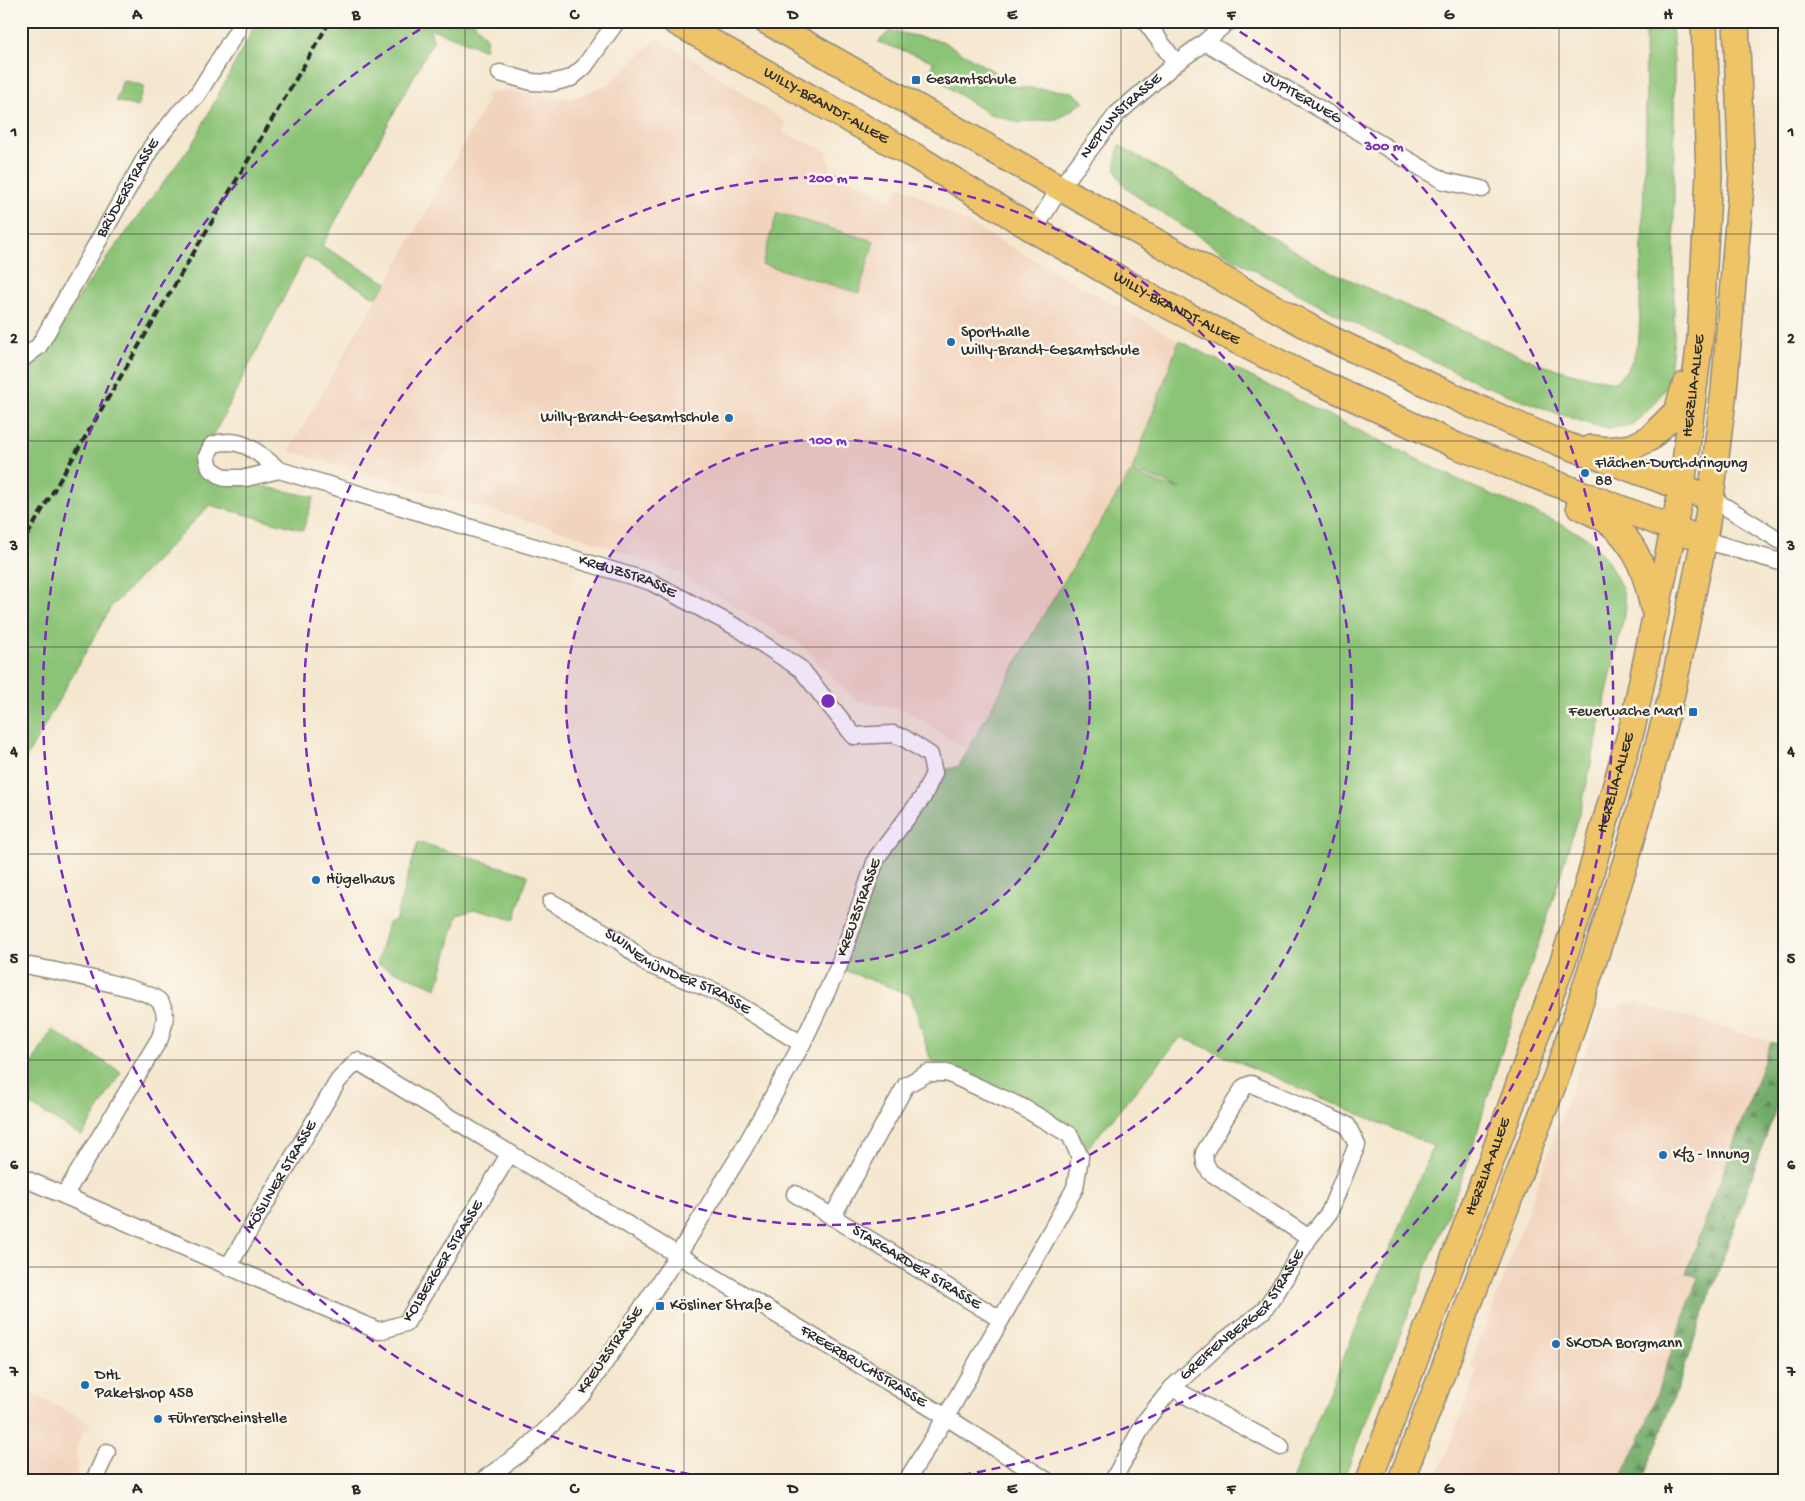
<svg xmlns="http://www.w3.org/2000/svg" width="1805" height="1501" font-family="'Gochi Hand',sans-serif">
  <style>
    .built { fill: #f2d4be }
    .green { fill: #8cc477; stroke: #5c7851 }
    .forest { fill: url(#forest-firs); stroke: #4e6a4a }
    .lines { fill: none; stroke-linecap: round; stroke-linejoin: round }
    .street-casing { stroke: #90897d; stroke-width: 19 }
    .primary-casing { stroke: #90897d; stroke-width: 28 }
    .street { stroke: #fff; stroke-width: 16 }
    .primary { stroke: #efc469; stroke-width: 25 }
    .rail { stroke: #2b2b2b; stroke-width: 4; stroke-dasharray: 8 4; stroke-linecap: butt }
    .grid { fill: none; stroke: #2b2b2b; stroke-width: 1; stroke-opacity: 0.55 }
    .ring { fill: none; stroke: #7b2cbf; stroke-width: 2.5; stroke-dasharray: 9 6 }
    .poi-dot { fill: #1f6fb2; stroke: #fbf7ec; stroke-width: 2 }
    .labels { text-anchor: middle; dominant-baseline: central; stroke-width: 5; stroke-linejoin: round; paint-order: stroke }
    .poi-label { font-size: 16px; fill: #2b2b2b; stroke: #fbf7ec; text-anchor: start }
    .street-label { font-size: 16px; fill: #2b2b2b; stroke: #fbf7ec }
    .centre { fill: #7b2cbf; stroke: #fbf7ec; stroke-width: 2.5 }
    .ring-label { font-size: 15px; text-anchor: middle; font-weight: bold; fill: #7b2cbf; stroke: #fbf7ec; stroke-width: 5; stroke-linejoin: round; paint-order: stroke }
    .neatline { fill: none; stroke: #2b2b2b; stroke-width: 2 }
    .grid-label { font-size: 16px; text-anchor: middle; font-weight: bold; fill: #2b2b2b }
  </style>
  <defs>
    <pattern id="forest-firs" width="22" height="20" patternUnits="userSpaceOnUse" patternTransform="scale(1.25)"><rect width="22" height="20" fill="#71aa68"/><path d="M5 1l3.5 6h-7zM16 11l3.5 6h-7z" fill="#5d8b56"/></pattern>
  </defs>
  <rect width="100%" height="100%" fill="#fbf7ec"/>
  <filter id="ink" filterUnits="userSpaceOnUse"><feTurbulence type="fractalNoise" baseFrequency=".02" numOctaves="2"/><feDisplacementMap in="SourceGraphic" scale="10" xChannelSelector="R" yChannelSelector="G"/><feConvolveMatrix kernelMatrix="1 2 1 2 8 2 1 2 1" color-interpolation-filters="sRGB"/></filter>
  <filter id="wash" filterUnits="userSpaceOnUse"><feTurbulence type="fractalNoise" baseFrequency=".0096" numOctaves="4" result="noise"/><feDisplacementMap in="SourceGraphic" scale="20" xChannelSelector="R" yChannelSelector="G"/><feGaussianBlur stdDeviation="1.12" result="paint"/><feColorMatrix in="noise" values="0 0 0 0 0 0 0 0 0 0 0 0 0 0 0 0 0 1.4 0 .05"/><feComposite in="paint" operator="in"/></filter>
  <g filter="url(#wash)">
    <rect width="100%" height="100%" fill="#f5e7cf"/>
    <g class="built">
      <polygon points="657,39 704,66 785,122 783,133 827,151 830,168 891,200 900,185 1179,341 1131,471 1040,621 968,751 906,710 856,701 800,644 681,574 573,534 289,451 376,298 387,282 487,102 486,93 507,90 571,99 609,84"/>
      <polygon points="1635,1002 1771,1042 1686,1272 1698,1277 1643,1433 1620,1480 1436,1480 1478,1370 1470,1366 1501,1285 1600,1011"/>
      <polygon points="21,1389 86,1420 91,1427 83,1433 77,1445 77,1480 21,1480"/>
    </g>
    <g class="green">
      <polygon points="257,21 473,21 487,39 485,50 430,28 433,41 322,246 387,283 376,298 305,256 222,419 192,472 314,497 303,530 210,505 111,607 21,767 21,369 28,368 45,353 83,290 193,143"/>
      <path d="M 1645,21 L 1672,21 L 1674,61 L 1674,338 L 1668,386 L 1646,413 L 1631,425 L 1606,429 L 1556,413 L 1483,385 L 1360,326 L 1233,259 L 1132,193 C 1114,176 1113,169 1119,145 L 1322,267 L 1441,322 L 1542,365 L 1578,375 L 1615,382 C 1632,367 1633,359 1639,337 L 1646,123 Z"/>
      <polygon points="890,31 942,41 993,71 1010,86 1073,92 1084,102 1057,119 1020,123 987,113 952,90 931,73 933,61 878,42"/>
      <polygon points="123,80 144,86 137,107 116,101"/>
      <polygon points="777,213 874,241 859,293 762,264"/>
      <polygon points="1179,341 1467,484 1550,519 1588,538 1607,560 1622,588 1626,607 1583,800 1549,912 1498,1063 1469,1159 1343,1480 1292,1480 1433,1146 1181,1037 1080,1157 1069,1135 947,1073 930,1058 911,995 838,968 877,857 934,773 959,766 1040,621 1131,472 1164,485 1182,489 1132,470"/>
      <polygon points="418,842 528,875 514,920 474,909 458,914 437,988 377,964 388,923 395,920"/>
      <polygon points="52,1030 121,1072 82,1136 21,1099 21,1082"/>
    </g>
    <polygon class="forest" points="1771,1042 1784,1046 1784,1086 1658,1442 1642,1480 1620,1480 1643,1433 1698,1277 1686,1273"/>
  </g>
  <g filter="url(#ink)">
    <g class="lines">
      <defs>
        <g id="street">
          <polyline points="1145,21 1176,63"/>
          <path id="s1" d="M 1205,42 L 1444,181 L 1482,189"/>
          <polyline points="500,73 532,82 551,83 571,78 584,67 617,21"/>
          <path id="s2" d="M 1034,230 L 1060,188 L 1117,114 L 1176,63 L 1205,42 L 1228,21"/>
          <path id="s3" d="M 21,360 L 39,346 L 152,146 L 178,114 L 197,95 L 237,31 L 239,21"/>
          <path id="s4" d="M 279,470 L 246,478 L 224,478 L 210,468 L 207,456 L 212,445 C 242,435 257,452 279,470 L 651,582 L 738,628 L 801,669 L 854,736 L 893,734 L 904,738 L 930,755 L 934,773 L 923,797 L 877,857 L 838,968 L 802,1044 L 743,1150 L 678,1255 L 584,1393 L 525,1450 L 483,1480"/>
          <polyline points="1711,498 1784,543"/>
          <polyline points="1704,540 1784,563"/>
          <path id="s5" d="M 551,902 L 618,940 L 649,965 L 719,993 L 802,1044"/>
          <path d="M 21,964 C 44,969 149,988 159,1001 C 169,1014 164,1024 160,1038 L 65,1194"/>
          <path id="s6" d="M 21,1177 L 379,1331 L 406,1323 L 510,1153"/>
          <path id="s7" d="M 795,1194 L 1000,1319"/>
          <polyline points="832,1217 906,1085 928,1073 947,1073 1022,1107 1070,1135 1080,1157 1075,1188 946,1417 907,1480"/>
          <path id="s8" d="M 228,1267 L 338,1081 L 357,1061 L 946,1417 L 1046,1480"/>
          <polyline points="1172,1388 1281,1447"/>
          <polyline points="94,1480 107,1452"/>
          <path id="s9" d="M 1113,1480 L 1146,1420 L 1172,1388 L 1221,1343 L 1263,1311 L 1278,1290 L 1309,1238 L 1329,1213 L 1357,1145 L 1347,1125 L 1251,1084 L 1244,1087 L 1204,1153 L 1205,1163 L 1210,1172 L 1309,1238"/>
        </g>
        <g id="primary">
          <path id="s10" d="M 674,21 L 918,158 L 1034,230 L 1149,296 L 1306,376 L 1457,446 L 1688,534"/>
          <polyline points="766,21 1060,188 1327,337 1474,406 1560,443 1697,493"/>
          <polyline points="1591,448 1607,450 1632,447 1650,438 1677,411 1685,385"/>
          <path d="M 1579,506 C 1588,511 1598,515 1606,520 C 1636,540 1646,574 1653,607"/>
          <path id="s11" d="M 1369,1480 L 1496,1148 L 1564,958 L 1584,897 L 1633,724 L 1682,487 L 1700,339 L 1709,175 L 1704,21"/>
          <polyline points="1401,1480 1557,1075 1626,861 1671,698 1704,540 1711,498 1724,391 1742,175 1736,21"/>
        </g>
      </defs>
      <use href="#street" class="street-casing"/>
      <use href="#primary" class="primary-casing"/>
      <use href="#street" class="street"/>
      <use href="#primary" class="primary"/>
      <polyline class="rail" points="21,546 330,21"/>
    </g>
  </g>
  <path class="grid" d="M 246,21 L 246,1480M 465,21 L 465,1480M 684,21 L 684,1480M 902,21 L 902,1480M 1121,21 L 1121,1480M 1340,21 L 1340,1480M 1559,21 L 1559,1480M 21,234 L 1784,234M 21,441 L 1784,441M 21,647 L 1784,647M 21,854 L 1784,854M 21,1060 L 1784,1060M 21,1267 L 1784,1267"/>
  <circle cx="828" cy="701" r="262" fill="#7b2cbf" fill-opacity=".12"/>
  <g class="ring">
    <circle cx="828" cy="701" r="262"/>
    <circle cx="828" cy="701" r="524"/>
    <path d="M719 1479A786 786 0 0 1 429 24M1227 24A786 786 0 0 1 937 1479"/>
  </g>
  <g class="poi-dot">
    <rect x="911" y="75" width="10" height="10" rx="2.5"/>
    <circle cx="951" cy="342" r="5"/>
    <circle cx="729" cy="418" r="5"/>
    <circle cx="1585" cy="473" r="5"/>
    <rect x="1688" y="707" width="10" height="10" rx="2.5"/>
    <circle cx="316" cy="880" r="5"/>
    <circle cx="1663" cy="1155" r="5"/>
    <rect x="655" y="1301" width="10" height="10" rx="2.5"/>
    <circle cx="1556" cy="1344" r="5"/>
    <circle cx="85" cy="1385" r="5"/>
    <circle cx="158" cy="1419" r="5"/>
  </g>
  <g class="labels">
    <g class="poi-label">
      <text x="926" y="80">Gesamtschule</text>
      <text x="961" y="333">Sporthalle<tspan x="961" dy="18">Willy-Brandt-Gesamtschule</tspan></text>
      <text x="719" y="418" text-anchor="end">Willy-Brandt-Gesamtschule</text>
      <text x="1595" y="464">Flächen-Durchdringung<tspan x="1595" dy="18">88</tspan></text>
      <text x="1683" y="712" text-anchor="end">Feuerwache Marl</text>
      <text x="326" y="880">Hügelhaus</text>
      <text x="1673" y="1155">Kfz - Innung</text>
      <text x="670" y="1306">Kösliner Straße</text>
      <text x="1566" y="1344">SKODA Borgmann</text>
      <text x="95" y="1376">DHL<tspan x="95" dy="18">Paketshop 458</tspan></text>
      <text x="168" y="1419">Führerscheinstelle</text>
    </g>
    <g class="street-label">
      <text stroke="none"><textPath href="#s1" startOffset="112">JUPITERWEG</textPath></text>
      <text stroke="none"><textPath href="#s10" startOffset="174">WILLY-BRANDT-ALLEE</textPath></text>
      <text stroke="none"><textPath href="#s2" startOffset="144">NEPTUNSTRASSE</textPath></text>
      <text stroke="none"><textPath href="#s3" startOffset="204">BRÜDERSTRASSE</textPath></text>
      <text stroke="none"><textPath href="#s10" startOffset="579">WILLY-BRANDT-ALLEE</textPath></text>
      <text stroke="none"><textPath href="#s11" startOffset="1145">HERZLIA-ALLEE</textPath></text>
      <text stroke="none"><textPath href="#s4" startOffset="538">KREUZSTRASSE</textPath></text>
      <text stroke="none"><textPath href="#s11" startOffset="740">HERZLIA-ALLEE</textPath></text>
      <text transform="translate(860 908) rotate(-70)">KREUZSTRASSE</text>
      <text stroke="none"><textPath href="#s5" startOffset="145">SWINEMÜNDER STRASSE</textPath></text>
      <text stroke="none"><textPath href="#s11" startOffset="335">HERZLIA-ALLEE</textPath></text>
      <text stroke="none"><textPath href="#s8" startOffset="106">KÖSLINER STRASSE</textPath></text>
      <text stroke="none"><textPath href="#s6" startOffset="490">KOLBERGER STRASSE</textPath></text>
      <text stroke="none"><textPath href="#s7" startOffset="142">STARGARDER STRASSE</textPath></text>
      <text stroke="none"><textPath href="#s9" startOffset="212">GREIFENBERGER STRASSE</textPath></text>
      <text transform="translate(611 1351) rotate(-55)">KREUZSTRASSE</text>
      <text stroke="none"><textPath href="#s8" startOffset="835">FREERBRUCHSTRASSE</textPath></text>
    </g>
  </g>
  <circle cx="828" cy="701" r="8" class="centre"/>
  <g class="ring-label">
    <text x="1384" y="150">300 m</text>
    <text x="828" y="182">200 m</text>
    <text x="828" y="444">100 m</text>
  </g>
  <rect width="1805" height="1501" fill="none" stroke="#fbf7ec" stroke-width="55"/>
  <rect x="28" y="28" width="1750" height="1446" class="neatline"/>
  <g class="grid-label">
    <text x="137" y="19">A</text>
    <text x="356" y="19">B</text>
    <text x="574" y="19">C</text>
    <text x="793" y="19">D</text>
    <text x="1012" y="19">E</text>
    <text x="1231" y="19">F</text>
    <text x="1449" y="19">G</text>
    <text x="1668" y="19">H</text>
    <text x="14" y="136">1</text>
    <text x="1791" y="136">1</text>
    <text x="14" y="343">2</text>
    <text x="1791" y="343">2</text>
    <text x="14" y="550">3</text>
    <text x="1791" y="550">3</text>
    <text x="14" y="756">4</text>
    <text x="1791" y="756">4</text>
    <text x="14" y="963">5</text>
    <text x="1791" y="963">5</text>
    <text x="14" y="1169">6</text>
    <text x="1791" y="1169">6</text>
    <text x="14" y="1376">7</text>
    <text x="1791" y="1376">7</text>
    <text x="137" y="1493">A</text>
    <text x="356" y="1493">B</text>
    <text x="574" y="1493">C</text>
    <text x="793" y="1493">D</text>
    <text x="1012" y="1493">E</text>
    <text x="1231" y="1493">F</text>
    <text x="1449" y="1493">G</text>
    <text x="1668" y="1493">H</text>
  </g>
</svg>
